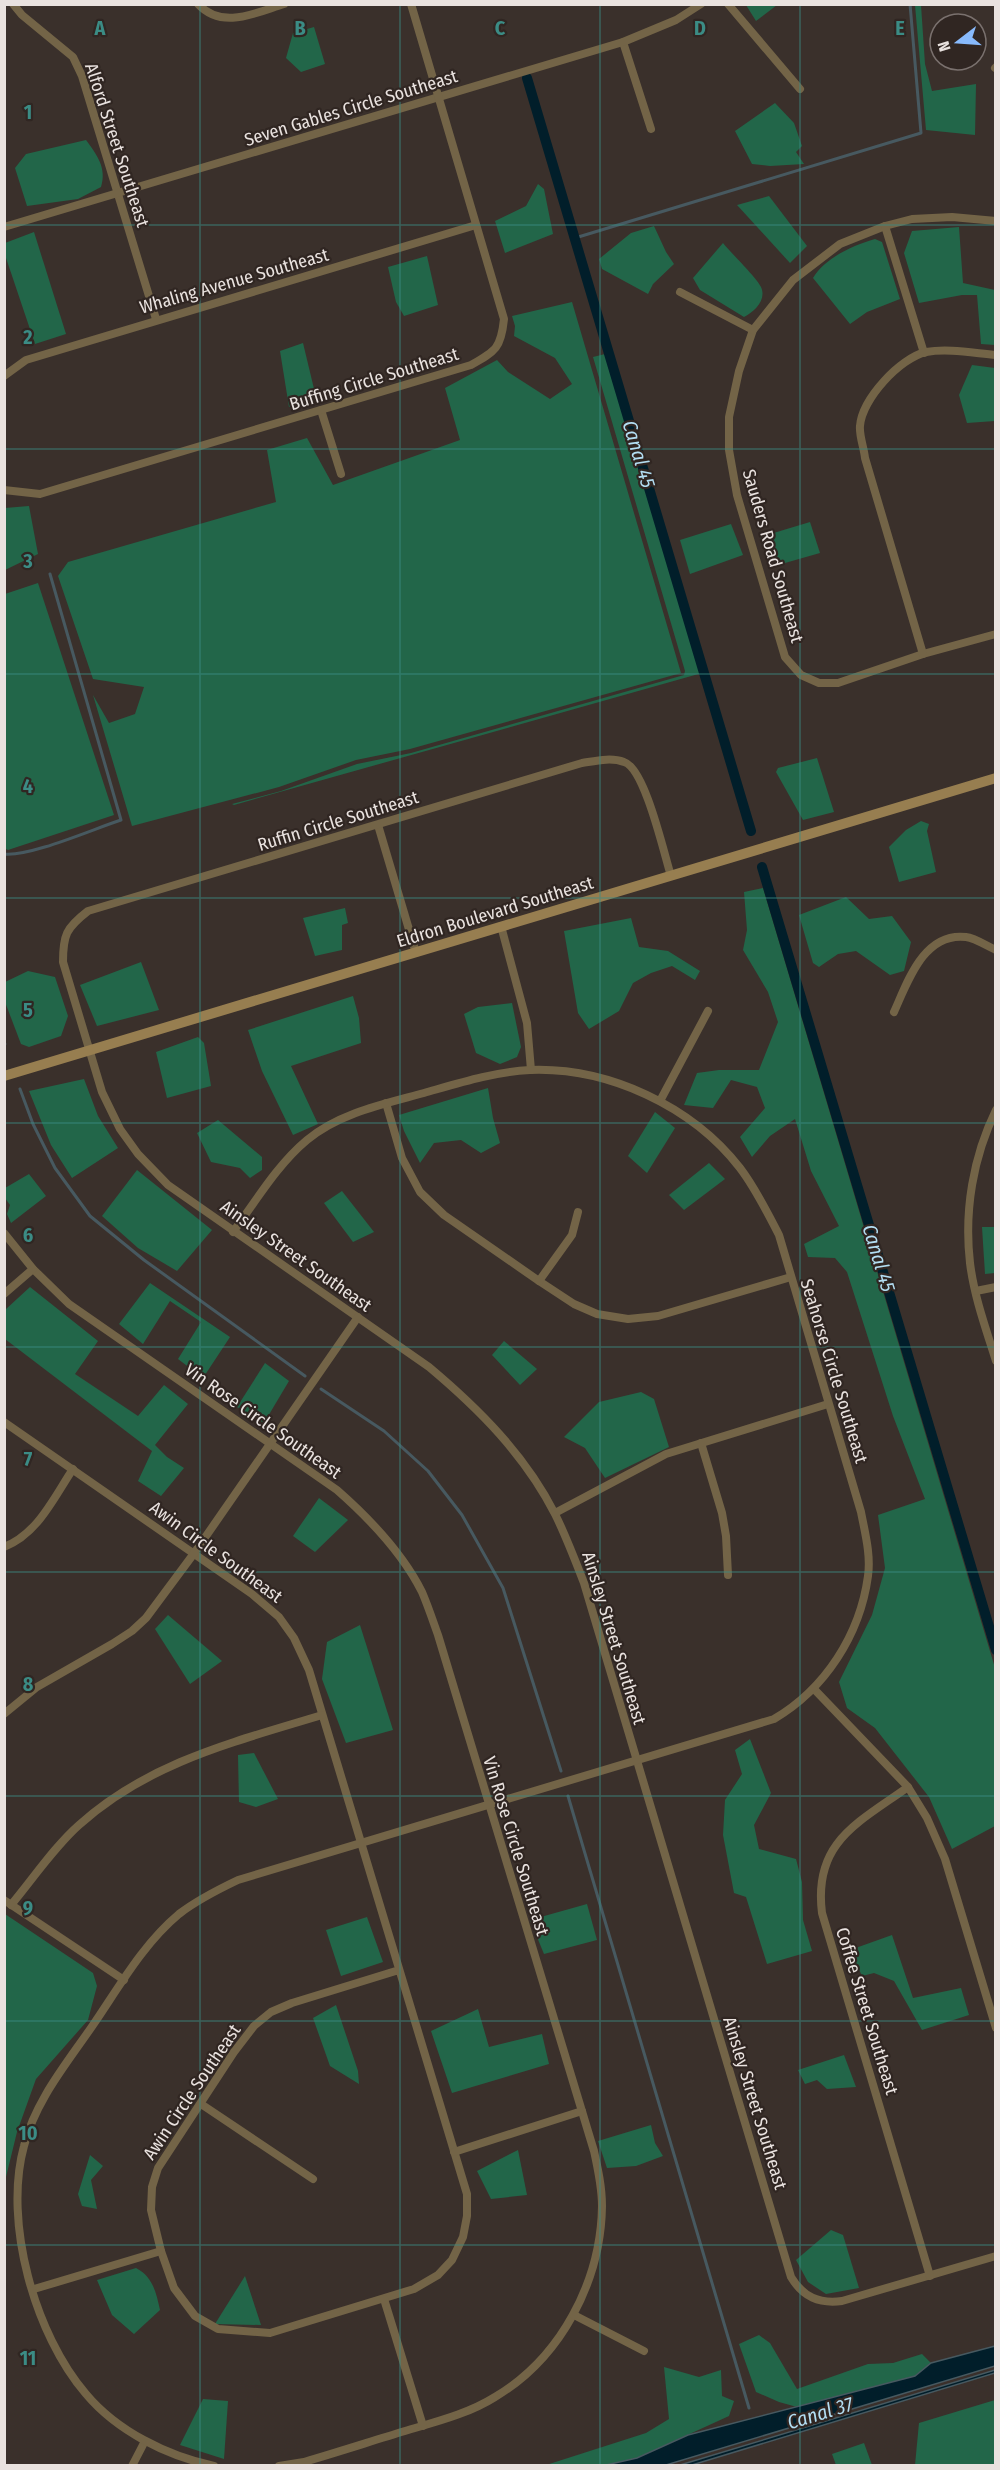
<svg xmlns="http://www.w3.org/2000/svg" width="1000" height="2470" font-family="'Fira Sans Condensed',sans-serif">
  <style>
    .green { fill: #226649 }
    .water { fill: #011e2a; stroke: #475960; stroke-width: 1.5 }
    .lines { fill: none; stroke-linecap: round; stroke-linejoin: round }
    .stream { stroke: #475960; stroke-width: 3 }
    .canal { stroke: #011e2a; stroke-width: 10 }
    .street { stroke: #736447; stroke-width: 8 }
    .secondary { stroke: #977e50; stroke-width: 10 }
    .grid { fill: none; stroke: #3b8c85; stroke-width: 1.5; stroke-opacity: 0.55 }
    .labels { text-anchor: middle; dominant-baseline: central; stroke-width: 4.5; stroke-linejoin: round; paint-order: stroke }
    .street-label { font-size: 18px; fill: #e9e2df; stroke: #302622 }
    .water-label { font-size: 20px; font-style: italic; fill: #b3def3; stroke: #302622 }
    .grid-label { font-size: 20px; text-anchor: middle; font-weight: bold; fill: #3b8c85; stroke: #302622; stroke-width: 4.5; stroke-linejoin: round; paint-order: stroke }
  </style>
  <rect width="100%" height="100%" fill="#3a302b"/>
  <g class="green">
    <polygon points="746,5 777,5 756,21"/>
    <polygon points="915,5 921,5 925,64 932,91 976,84 975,135 926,130"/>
    <polygon points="314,27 325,64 301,72 286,58 293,33"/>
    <polygon points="775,103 794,123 802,146 796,152 804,164 770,166 752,164 735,131"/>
    <path d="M 86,140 C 97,155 107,168 101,187 L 78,199 L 27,206 L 15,168 L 26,154 Z"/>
    <polygon points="538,184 544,189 553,234 505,253 495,221 526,206"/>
    <polygon points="769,196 807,246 790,263 737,205"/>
    <polygon points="654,226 666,252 674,264 653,284 648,294 602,269 599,259 631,233"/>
    <polygon points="959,227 963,283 995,290 995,345 981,344 977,295 962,295 919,303 904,253 912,231"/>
    <polygon points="34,232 66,334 35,344 4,252 5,243"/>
    <path d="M 875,239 L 882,242 L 900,299 L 867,312 L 850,324 L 813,278 C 826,257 852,246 875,239 Z"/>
    <path d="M 723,243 C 731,253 757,278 761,287 C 767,300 754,312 744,317 L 700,290 L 693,278 Z"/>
    <polygon points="427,256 438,305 404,316 396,302 388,267"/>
    <polygon points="572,302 681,673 410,749 356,760 279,787 132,826 93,695 109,723 135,714 144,687 93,679 58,576 68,562 276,502 267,450 307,438 333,485 460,440 445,388 497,360 508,372 550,399 572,384 555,358 514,336 515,326 512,316"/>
    <polygon points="303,343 315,393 308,403 289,407 280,351"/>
    <polygon points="613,352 702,673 234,805 232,804 281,791 357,764 411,753 684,675 685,671 593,357"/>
    <polygon points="972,365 995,368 995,421 967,423 959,395"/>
    <polygon points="29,506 38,554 5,570 5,508"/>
    <polygon points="810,522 820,553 771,567 760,537"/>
    <polygon points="731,524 743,555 690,574 680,540"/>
    <polygon points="38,583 114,815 8,850 4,848 5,594"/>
    <polygon points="817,758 834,812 803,820 776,772 778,768"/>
    <polygon points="921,821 929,824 927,831 936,872 899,882 889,847 906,830"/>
    <polygon points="763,888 995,1668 995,1826 952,1849 929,1797 875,1728 847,1708 839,1682 872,1615 885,1568 878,1515 925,1499 893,1416 847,1272 835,1258 808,1257 804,1244 839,1226 811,1171 795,1119 770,1136 752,1157 740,1137 765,1108 757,1087 731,1080 713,1108 684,1105 697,1073 719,1070 759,1070 778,1022 768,992 743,950 747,930 744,892"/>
    <polygon points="846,897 869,919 892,916 911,942 904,971 890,975 856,951 838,954 819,967 813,963 799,915"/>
    <polygon points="345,908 348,923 342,925 342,950 315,956 303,918"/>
    <polygon points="631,918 639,947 668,951 700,971 695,980 672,966 651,973 633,983 619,1011 589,1029 578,1013 564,931"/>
    <polygon points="141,962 159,1010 97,1026 80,985"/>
    <polygon points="28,971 55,977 68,1016 61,1036 29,1047 21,1044 5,1002 5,982"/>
    <polygon points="353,996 359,1018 361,1043 291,1066 318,1124 293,1135 262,1071 248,1030"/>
    <polygon points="512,1003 521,1047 517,1057 500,1064 476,1053 464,1014 478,1007"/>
    <polygon points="198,1037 204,1043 211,1086 167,1098 156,1052"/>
    <polygon points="84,1079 98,1116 118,1148 72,1178 51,1145 29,1091"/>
    <polygon points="488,1088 493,1118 500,1143 481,1153 461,1140 434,1143 420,1163 404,1131 399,1115"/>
    <polygon points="655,1112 675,1128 647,1173 628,1156"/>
    <polygon points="218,1120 262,1157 262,1170 250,1178 240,1168 211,1162 197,1133"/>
    <polygon points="709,1163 725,1179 684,1210 669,1195"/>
    <polygon points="137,1170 212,1230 177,1271 138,1248 102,1216"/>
    <polygon points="29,1174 46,1196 11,1223 7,1214 10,1205 5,1198 5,1188"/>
    <polygon points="342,1191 374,1232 353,1242 324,1203"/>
    <polygon points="982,1227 995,1227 995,1273 985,1274"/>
    <polygon points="150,1283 230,1337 203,1378 178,1359 201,1322 170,1301 143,1344 119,1324"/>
    <polygon points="30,1287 98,1341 75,1374 138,1416 164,1385 188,1404 155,1445 167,1457 184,1468 161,1496 138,1481 152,1451 5,1339 5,1310"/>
    <polygon points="504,1341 537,1369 520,1385 492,1355"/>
    <polygon points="265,1363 289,1381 264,1423 237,1407"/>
    <polygon points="641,1392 654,1399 669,1447 605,1478 585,1448 564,1437 599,1402"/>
    <polygon points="319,1498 348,1520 315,1552 293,1536"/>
    <polygon points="168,1615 222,1661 190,1684 155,1629"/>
    <polygon points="360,1625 393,1730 346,1743 322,1679 327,1642"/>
    <polygon points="750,1739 771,1793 754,1825 759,1849 796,1859 802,1882 803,1920 812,1951 767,1964 746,1897 734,1893 723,1835 725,1800 742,1774 735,1750"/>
    <polygon points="254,1753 278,1799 256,1807 239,1802 238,1755"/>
    <polygon points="587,1904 597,1940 544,1954 530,1920"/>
    <polygon points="5,1914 93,1973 97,1986 88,2020 36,2079 17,2132 6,2177 4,2176"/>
    <polygon points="367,1917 383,1962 341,1976 326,1930"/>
    <polygon points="892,1935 913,1998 961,1988 969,2015 922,2030 894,1981 874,1973 862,1976 850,1950"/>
    <polygon points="336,2005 358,2071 359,2084 330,2066 313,2018"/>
    <polygon points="478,2009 489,2047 542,2034 549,2064 452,2093 431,2031"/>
    <polygon points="844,2055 856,2087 827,2089 817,2080 805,2084 798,2070"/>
    <polygon points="651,2125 655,2143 663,2156 636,2166 607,2168 598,2141"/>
    <polygon points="518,2150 527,2195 491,2199 477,2171"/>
    <polygon points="90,2155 103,2166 91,2180 97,2209 82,2206 78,2194"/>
    <polygon points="831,2230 843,2235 859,2288 826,2294 808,2282 796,2260"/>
    <path d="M 136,2268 C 153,2277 156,2292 160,2310 L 134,2334 L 112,2315 L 97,2280 Z"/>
    <polygon points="245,2276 261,2325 215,2324"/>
    <polygon points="759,2335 770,2343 797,2389 868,2364 893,2363 922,2354 931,2363 916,2376 797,2407 779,2402 756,2392 739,2344"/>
    <polygon points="664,2367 699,2377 721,2370 722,2396 734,2401 729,2416 637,2458 606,2465 543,2466 646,2433 669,2419"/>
    <polygon points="203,2399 228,2401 224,2459 180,2445"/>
    <polygon points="995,2400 995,2465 915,2465 919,2423"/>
    <polygon points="864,2443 872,2465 836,2465 832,2454"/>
  </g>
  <g class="water">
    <polygon points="995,2346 995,2366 666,2465 606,2465 637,2458 688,2435 915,2376 931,2363"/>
    <polygon points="995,2370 995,2373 692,2465 680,2465"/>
  </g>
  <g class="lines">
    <g class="stream">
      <polyline points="575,238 921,133 910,4"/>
      <path d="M 4,854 C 30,857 93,829 121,820 L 50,574"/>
      <polyline points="4,1043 5,1044"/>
      <polyline points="20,1089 33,1124 55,1168 90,1216 144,1260 305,1376"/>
      <polyline points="321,1389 384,1431 428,1471 462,1515 503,1588 561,1771"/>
      <polyline points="568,1796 749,2408"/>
    </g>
    <g class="canal">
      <polyline points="527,78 751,831"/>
      <polyline points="762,867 996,1650"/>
    </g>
    <g class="street">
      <polyline points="13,4 22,15 73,57 82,76 156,319"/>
      <path d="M 198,4 C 222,30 255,13 284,4"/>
      <polyline points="728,4 800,89"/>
      <polyline points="623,42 651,129"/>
      <polyline points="995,68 996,67"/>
      <polyline points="996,221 952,217 912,219 885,226 840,244 793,280 753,330 739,371 729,417 729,450 737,495 785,657 801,675 819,683 838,683 923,654 996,634"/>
      <polyline points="885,226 924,353"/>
      <polyline points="4,227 623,42 676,20 701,4"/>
      <polyline points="680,292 753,330"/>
      <polyline points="4,376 26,360 476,225"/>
      <polyline points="321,410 341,474"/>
      <path d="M 4,490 L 40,494 L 471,365 C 496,351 501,348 504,319 L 411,4"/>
      <path d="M 923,654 L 865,458 C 864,448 859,435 860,426 C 862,399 900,358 926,352 C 948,348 973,353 996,355"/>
      <polyline points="378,825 416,953"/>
      <path d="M 671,876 C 664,854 645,768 624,762 C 611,757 595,761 582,763 L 88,911 C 66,928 63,935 63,962 L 102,1092 L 120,1129 L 138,1154 L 168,1185 L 429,1367 C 479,1409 525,1455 555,1514 C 566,1536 575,1560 584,1583 L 791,2277 C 803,2297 819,2304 842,2301 L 996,2256"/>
      <polyline points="501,926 527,1023 531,1070"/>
      <path d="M 894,1012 C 908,981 924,932 966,937 C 975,938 987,946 996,950"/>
      <polyline points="660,1101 708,1011"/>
      <polyline points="386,1103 402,1158 420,1192 444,1215 539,1281 574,1304 597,1314 628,1319 658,1316 791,1277"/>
      <path d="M 996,1110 C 973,1157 964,1211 970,1263 C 974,1296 986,1329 996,1361"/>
      <path d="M 4,1233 L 33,1269 L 69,1304 L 337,1490 C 370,1519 402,1552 422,1592 C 428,1606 433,1621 438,1635 L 594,2151 C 598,2169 602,2187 602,2206 C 601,2281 561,2358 495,2397 C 468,2414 435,2422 405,2431 C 372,2441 338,2452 304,2462 L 279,2466"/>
      <polyline points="539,1281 572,1235 578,1212"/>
      <polyline points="976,1291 996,1287"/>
      <polyline points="4,1294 33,1269"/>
      <polyline points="4,1422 252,1594 279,1617 294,1638 309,1670 467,2194 467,2216 463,2237 452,2260 438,2275 414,2289 270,2333 218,2329 195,2316 174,2288 161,2251 151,2210 152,2187 158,2168 234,2052 254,2026 271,2012 292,2003 399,1970"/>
      <polyline points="701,1443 722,1513 726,1536 728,1575"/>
      <polyline points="555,1513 666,1454 828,1404"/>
      <path d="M 4,1547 C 38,1534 54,1497 73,1469"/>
      <polyline points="814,1689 908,1787 927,1818 945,1859 996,2028"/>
      <polyline points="4,1714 37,1687 112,1644 132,1631 146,1618 195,1552 358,1317"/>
      <path d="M 908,1787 C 858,1823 813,1842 822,1913 L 930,2276"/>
      <polyline points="4,1900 124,1980"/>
      <path d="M 11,1905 C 32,1880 55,1846 79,1825 C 149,1762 234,1742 322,1715"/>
      <polyline points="201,2104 313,2179"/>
      <polyline points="454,2152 582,2111"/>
      <polyline points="34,2289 161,2251"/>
      <polyline points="384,2299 423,2426"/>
      <polyline points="574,2315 644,2351"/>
      <polyline points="132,2466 145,2441"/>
      <path d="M 214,2466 C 167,2456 117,2431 86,2394 C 35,2335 3,2222 24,2146 C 35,2101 67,2063 93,2025 C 119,1987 143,1944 179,1914 C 197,1900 217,1890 238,1880 L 774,1719 C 825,1689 860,1635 868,1576 C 871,1555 865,1533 861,1512 L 779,1235 C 767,1212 756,1189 740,1168 C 692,1106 608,1067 530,1070 C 493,1072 459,1083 424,1093 C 384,1104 339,1113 307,1140 C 277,1165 256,1201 233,1232"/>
    </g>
    <polyline class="secondary" points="4,1076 996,778"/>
  </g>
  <path class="grid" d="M 200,4 L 200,2466M 400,4 L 400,2466M 600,4 L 600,2466M 800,4 L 800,2466M 4,225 L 996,225M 4,449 L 996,449M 4,674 L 996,674M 4,898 L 996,898M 4,1123 L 996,1123M 4,1347 L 996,1347M 4,1572 L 996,1572M 4,1796 L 996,1796M 4,2021 L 996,2021M 4,2245 L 996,2245"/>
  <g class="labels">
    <g class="street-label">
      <text transform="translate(351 108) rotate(-17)">Seven Gables Circle Southeast</text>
      <text transform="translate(117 145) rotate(72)">Alford Street Southeast</text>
      <text transform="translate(234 281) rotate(-16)">Whaling Avenue Southeast</text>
      <text transform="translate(374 379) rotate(-17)">Buffing Circle Southeast</text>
      <text transform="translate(773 556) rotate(74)">Sauders Road Southeast</text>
      <text transform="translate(338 821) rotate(-17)">Ruffin Circle Southeast</text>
      <text transform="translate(495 912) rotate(-17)">Eldron Boulevard Southeast</text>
      <text transform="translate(296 1256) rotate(35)">Ainsley Street Southeast</text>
      <text transform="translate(834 1371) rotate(73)">Seahorse Circle Southeast</text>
      <text transform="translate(263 1421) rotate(35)">Vin Rose Circle Southeast</text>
      <text transform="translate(216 1552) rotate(36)">Awin Circle Southeast</text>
      <text transform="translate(614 1638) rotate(73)">Ainsley Street Southeast</text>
      <text transform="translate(516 1846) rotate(73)">Vin Rose Circle Southeast</text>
      <text transform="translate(867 2011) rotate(73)">Coffee Street Southeast</text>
      <text transform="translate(192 2092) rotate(-56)">Awin Circle Southeast</text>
      <text transform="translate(755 2103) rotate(73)">Ainsley Street Southeast</text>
    </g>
    <g class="water-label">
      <text transform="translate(639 454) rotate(73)">Canal 45</text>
      <text transform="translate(879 1258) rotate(73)">Canal 45</text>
      <text transform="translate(820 2413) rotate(-17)">Canal 37</text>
    </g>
  </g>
  <g class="grid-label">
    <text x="100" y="35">A</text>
    <text x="300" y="35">B</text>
    <text x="500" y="35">C</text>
    <text x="700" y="35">D</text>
    <text x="900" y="35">E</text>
    <text x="28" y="119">1</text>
    <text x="28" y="344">2</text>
    <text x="28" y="568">3</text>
    <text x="28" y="793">4</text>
    <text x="28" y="1017">5</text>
    <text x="28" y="1242">6</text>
    <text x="28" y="1466">7</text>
    <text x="28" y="1691">8</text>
    <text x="28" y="1915">9</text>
    <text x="28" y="2140">10</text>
    <text x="28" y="2365">11</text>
  </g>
  <rect width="1000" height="2470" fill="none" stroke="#e9e2df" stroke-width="12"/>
  <g transform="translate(958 42) rotate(253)"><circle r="28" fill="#302622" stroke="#7a716e" stroke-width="1.5"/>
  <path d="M0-4.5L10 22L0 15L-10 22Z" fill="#88bafc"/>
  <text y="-9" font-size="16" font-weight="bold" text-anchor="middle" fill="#e9e2df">N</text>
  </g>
</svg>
